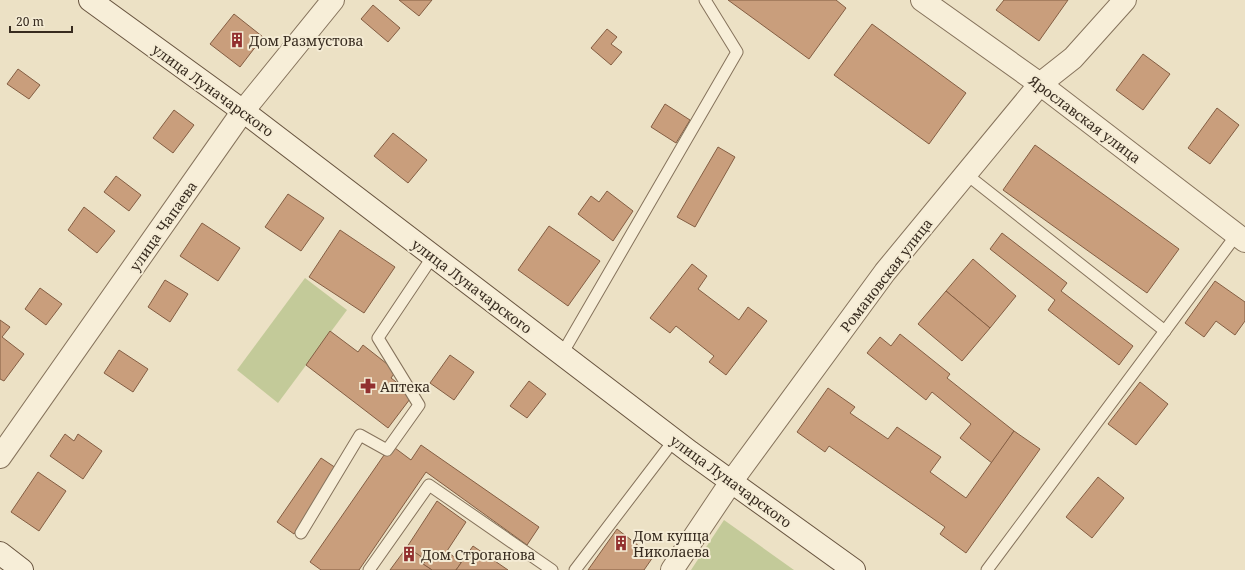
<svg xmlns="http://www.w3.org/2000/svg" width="1245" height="570" font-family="'Noto Serif',serif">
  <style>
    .green { fill: #c3ca99 }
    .building { fill: #c99e7c; stroke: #845e43 }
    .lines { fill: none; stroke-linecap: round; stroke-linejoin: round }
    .lane-casing { stroke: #86735c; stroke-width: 13 }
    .street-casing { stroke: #86735c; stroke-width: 24 }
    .secondary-casing { stroke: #68543f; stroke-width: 24 }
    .lane { stroke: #f7eed8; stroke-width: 11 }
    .street { stroke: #f7eed8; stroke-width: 22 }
    .secondary { stroke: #f7eed8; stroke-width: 22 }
    .labels { text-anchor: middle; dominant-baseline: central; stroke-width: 4; stroke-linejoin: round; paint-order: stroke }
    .poi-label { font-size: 14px; fill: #372b1f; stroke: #f4ebd4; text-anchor: start }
    .street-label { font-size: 14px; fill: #372b1f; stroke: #f4ebd4 }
  </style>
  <rect width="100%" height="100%" fill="#ece1c5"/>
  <g class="green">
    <polygon points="305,278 347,310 278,403 237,370"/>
    <polygon points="724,520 794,570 691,570"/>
  </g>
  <g class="building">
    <polygon points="399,0 432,0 419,16"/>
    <polygon points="728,0 836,0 846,8 809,59"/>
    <polygon points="1004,0 1068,0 1039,41 996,10"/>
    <polygon points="373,5 400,28 388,42 361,19"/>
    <polygon points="234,14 263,37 240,67 210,44"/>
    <polygon points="872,24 966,93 929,144 834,75"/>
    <polygon points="607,29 617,37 611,44 622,52 611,65 591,48"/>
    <polygon points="1143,54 1170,74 1143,110 1116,90"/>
    <polygon points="18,69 40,85 29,99 7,84"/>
    <polygon points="665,104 690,120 676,143 651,127"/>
    <polygon points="1217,108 1239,125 1210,164 1188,148"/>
    <polygon points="174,110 194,125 173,153 153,138"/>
    <polygon points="393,133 427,160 408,183 374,156"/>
    <polygon points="1035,145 1179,249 1147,293 1003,190"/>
    <polygon points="718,147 735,157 695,227 677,217"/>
    <polygon points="116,176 141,195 129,211 104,192"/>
    <polygon points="607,191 633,211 613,241 578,214 591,196 599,202"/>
    <polygon points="288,194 324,218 301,251 265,227"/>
    <polygon points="84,207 115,231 97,253 68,230"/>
    <polygon points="202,223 240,248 218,281 180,256"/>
    <polygon points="549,226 600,261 568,306 518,270"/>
    <polygon points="340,230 395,267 364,313 309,277"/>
    <polygon points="1002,233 1067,283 1061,291 1133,346 1119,365 1048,310 1055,300 990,249"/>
    <polygon points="973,259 1016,296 990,328 946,291"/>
    <polygon points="692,264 707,276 698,289 739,320 748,307 767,321 726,375 709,362 714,356 676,326 670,333 650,318"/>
    <polygon points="165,280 188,294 170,322 148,307"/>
    <polygon points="1215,281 1245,302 1245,321 1235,335 1216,321 1204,337 1185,323"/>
    <polygon points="40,288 62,304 46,325 25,309"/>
    <polygon points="946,291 990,328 962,361 918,324"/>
    <polygon points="0,320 10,327 2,337 24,354 4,381 0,379"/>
    <polygon points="330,331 358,352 363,345 396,371 391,378 413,395 388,428 306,365"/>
    <polygon points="900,334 950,374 947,378 1014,431 992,463 960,438 971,424 932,392 926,400 867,353 880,337 891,346"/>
    <polygon points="119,350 148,369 133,392 104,373"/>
    <polygon points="450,355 474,372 454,400 430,383"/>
    <polygon points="529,381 546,394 527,418 510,406"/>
    <polygon points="1140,382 1168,404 1136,445 1108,424"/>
    <polygon points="828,388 855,407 850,413 888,439 897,427 941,457 930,472 966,498 1014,431 1040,449 966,553 940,534 945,527 829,446 825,452 797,432"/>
    <polygon points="65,434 74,441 78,434 102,451 83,479 50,456"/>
    <polygon points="391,445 411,460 421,445 539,527 527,545 426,472 359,570 321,570 310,562"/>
    <polygon points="321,458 339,470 294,534 277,522"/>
    <polygon points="38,472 66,491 39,531 11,512"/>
    <polygon points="1098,477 1124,498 1092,538 1066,517"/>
    <polygon points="437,501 466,522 447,551 461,563 456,570 432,570 423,564 426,560 407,547"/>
    <polygon points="617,529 653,557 644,570 588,570"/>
    <polygon points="473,546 508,570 456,570"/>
    <polygon points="407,547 426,560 423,564 432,570 390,570"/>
  </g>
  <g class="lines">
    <defs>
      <g id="lane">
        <polyline points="966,174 1165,331"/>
        <polyline points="562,354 737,52 705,0"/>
        <polyline points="301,533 360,435 387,450 419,405 378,338 433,256"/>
        <polyline points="369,570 429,485 552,570"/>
        <polyline points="575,570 674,440"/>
        <polyline points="987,570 1237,234"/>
      </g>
      <g id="street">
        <polyline points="922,0 1040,84 1245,241"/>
        <polyline points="0,457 243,111 333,0"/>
        <polyline points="672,570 731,482 885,272 1040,84 1073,58 1125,0"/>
      </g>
      <g id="secondary">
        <polyline points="90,0 243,111 690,452 854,570"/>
        <polyline points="0,553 22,570"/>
      </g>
    </defs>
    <use href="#lane" class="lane-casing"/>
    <use href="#street" class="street-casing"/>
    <use href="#secondary" class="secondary-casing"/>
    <use href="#lane" class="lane"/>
    <use href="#street" class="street"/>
    <use href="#secondary" class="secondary"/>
  </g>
  <defs>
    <symbol id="building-bare" viewBox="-9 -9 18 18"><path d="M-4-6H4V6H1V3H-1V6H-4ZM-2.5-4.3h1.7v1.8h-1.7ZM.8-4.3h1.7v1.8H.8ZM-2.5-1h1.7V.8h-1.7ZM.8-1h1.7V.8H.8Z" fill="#92302f" stroke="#f4ebd4" stroke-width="2.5" paint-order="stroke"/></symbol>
    <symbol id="pharmacy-bare" viewBox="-9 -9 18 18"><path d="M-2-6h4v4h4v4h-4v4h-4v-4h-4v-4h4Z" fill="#92302f" stroke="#f4ebd4" stroke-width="2.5" paint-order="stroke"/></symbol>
  </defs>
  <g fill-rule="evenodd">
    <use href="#building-bare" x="226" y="29" width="22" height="22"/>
    <use href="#pharmacy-bare" x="357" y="375" width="22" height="22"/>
    <use href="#building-bare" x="610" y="532" width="22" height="22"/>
    <use href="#building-bare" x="398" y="543" width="22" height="22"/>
  </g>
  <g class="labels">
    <g class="poi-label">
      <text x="249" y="40">Дом Размустова</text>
      <text x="380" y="386">Аптека</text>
      <text x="633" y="535">Дом купца<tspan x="633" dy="16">Николаева</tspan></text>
      <text x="421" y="554">Дом Строганова</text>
    </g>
    <g class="street-label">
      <text transform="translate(213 90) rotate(36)">улица Луначарского</text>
      <text transform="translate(1085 119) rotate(37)">Ярославская улица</text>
      <text transform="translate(163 226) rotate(-55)">улица Чапаева</text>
      <text transform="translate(886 275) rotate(-52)">Романовская улица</text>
      <text transform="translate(472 286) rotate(37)">улица Луначарского</text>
      <text transform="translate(731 481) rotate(36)">улица Луначарского</text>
    </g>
  </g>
  <path d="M10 26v6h62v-6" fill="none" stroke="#372b1f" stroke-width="2"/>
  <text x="16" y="26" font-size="12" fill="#372b1f" stroke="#f4ebd4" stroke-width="3" paint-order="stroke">20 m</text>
</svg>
